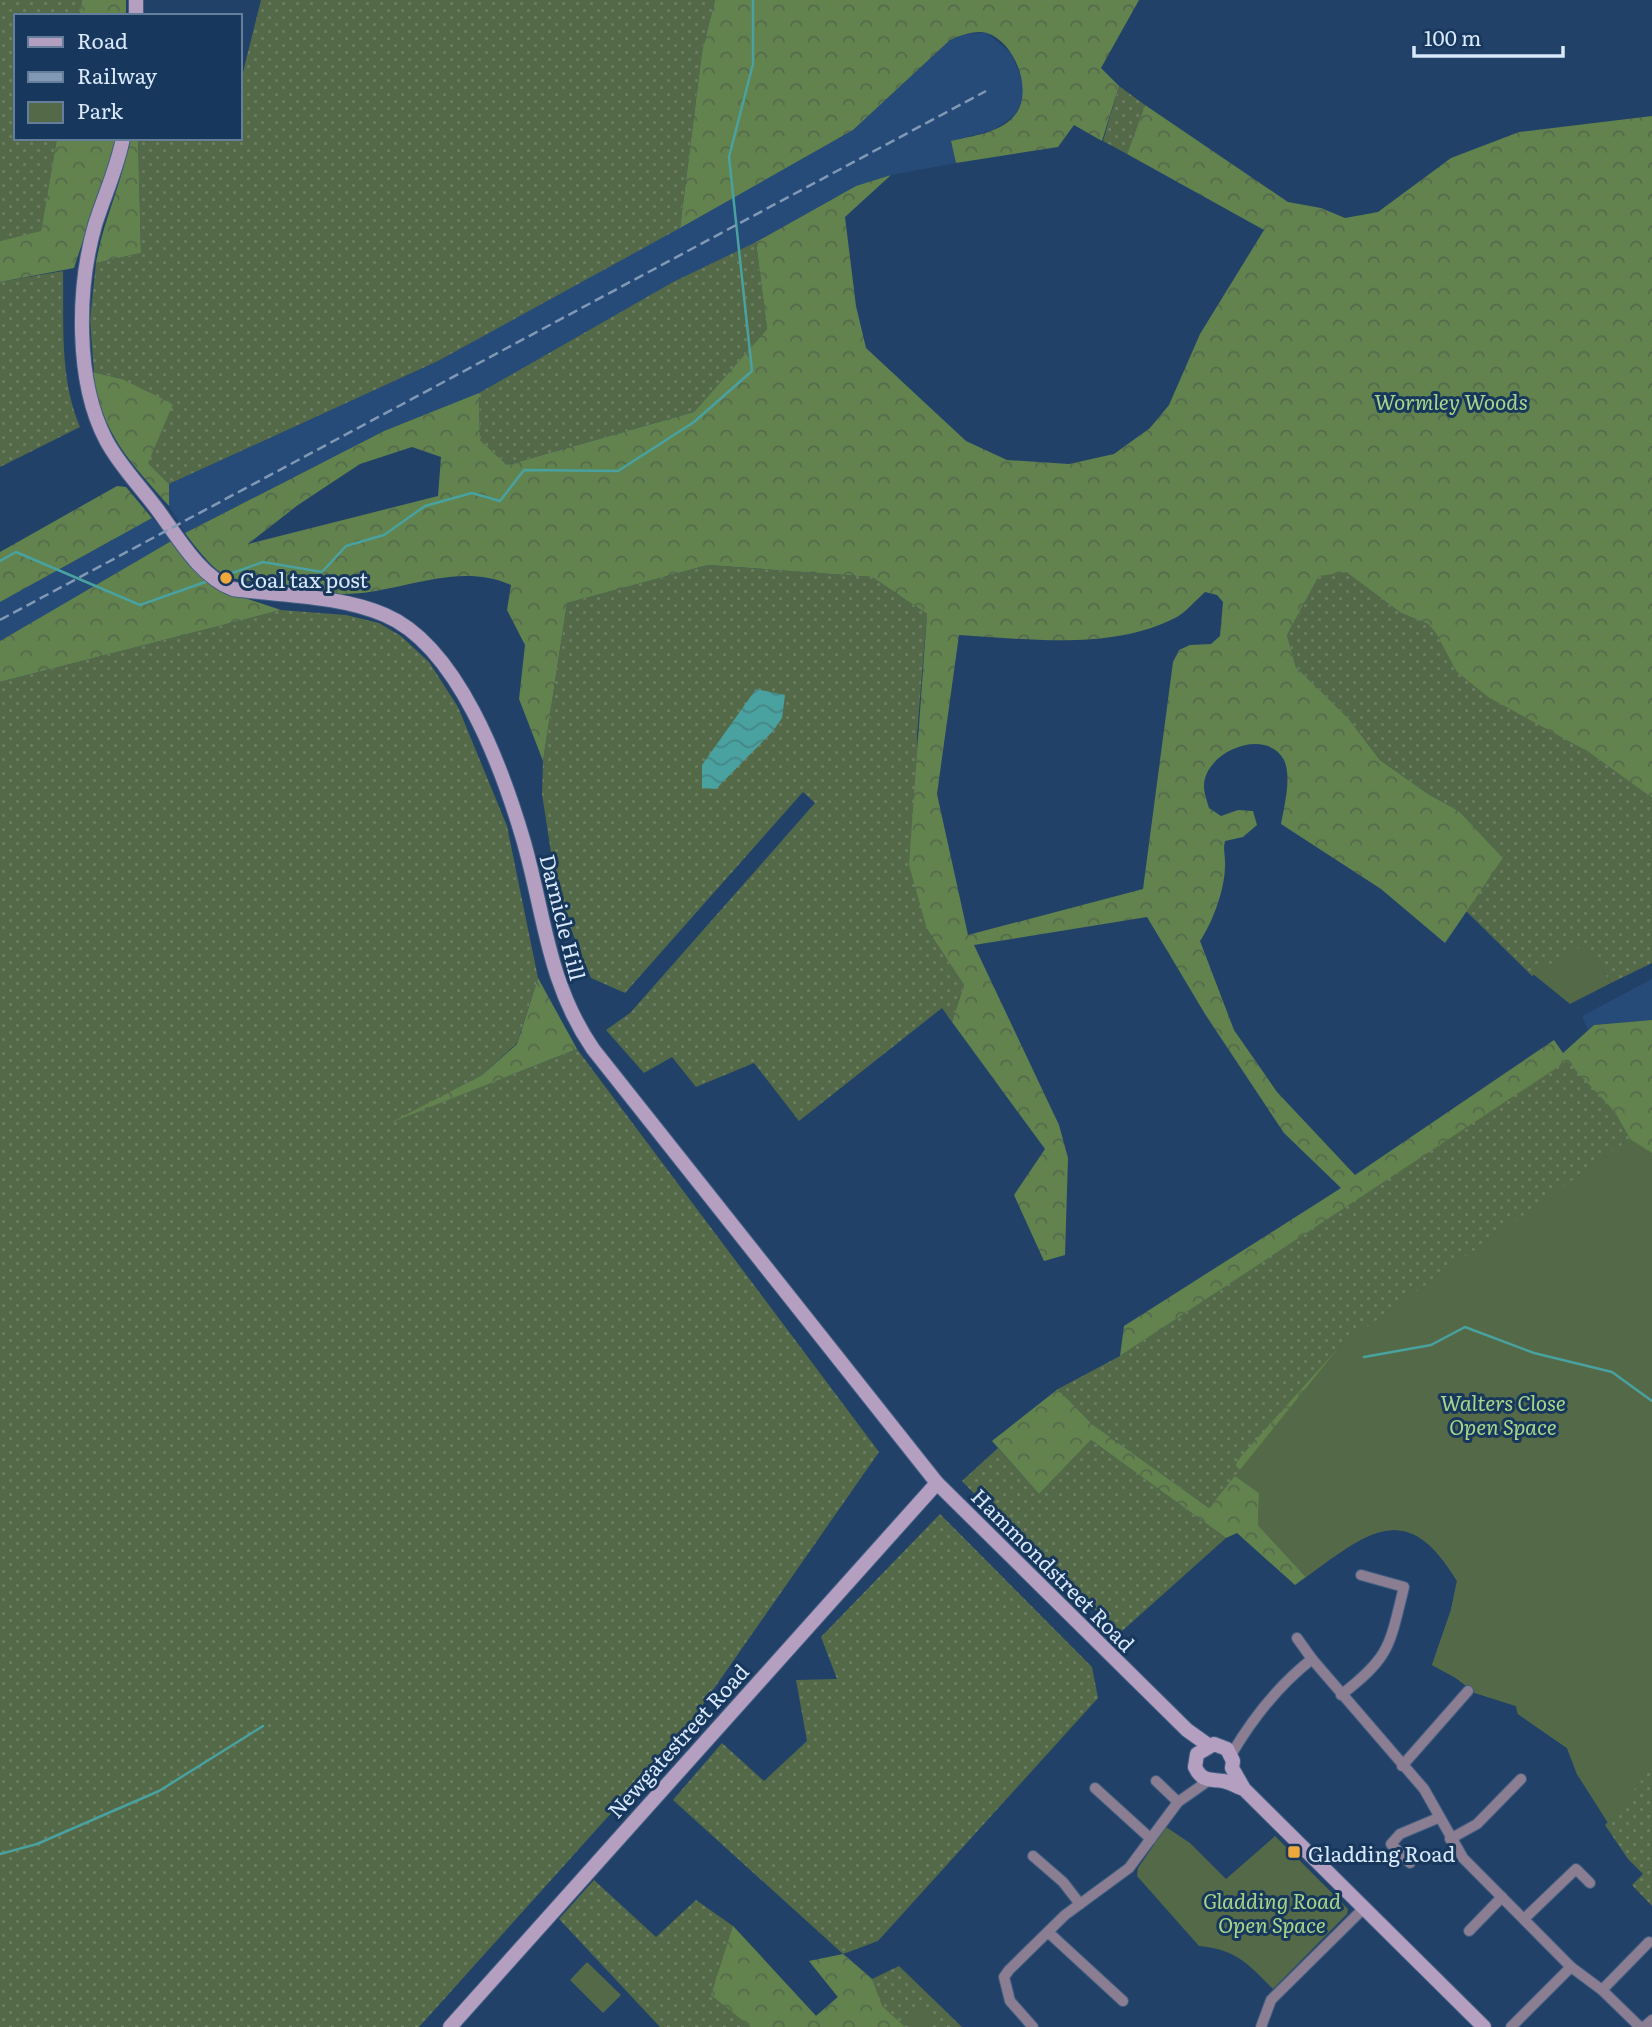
<svg xmlns="http://www.w3.org/2000/svg" width="1652" height="2027" font-family="Literata,serif">
  <style>
    .built { fill: #264b78 }
    .grass { fill: url(#grass-dots) }
    .forest { fill: url(#forest-crowns); fill-rule: evenodd }
    .park { fill: #546947 }
    .water { fill: url(#water-waves) }
    .lines { fill: none; stroke-linecap: round; stroke-linejoin: round }
    .stream { stroke: #49a1a0; stroke-width: 2.5 }
    .street-casing { stroke: #425f82; stroke-width: 12 }
    .secondary-casing { stroke: #425f82; stroke-width: 16 }
    .street { stroke: #8b7e92; stroke-width: 10 }
    .secondary { stroke: #b59fc0; stroke-width: 14 }
    .rail { stroke: #8299b5; stroke-width: 2.5; stroke-dasharray: 10 5; stroke-linecap: butt }
    .poi-dot { fill: #eea83c; stroke: #17375c; stroke-width: 2.5 }
    .labels { text-anchor: middle; dominant-baseline: central; stroke-width: 6; stroke-linejoin: round; paint-order: stroke }
    .park-label { font-size: 21px; font-style: italic; fill: #a7d689; stroke: #17375c }
    .poi-label { font-size: 21px; fill: #d9e8fb; stroke: #17375c; text-anchor: start }
    .street-label { font-size: 21px; fill: #d9e8fb; stroke: #17375c }
  </style>
  <defs>
    <pattern id="grass-dots" width="8" height="8" patternUnits="userSpaceOnUse" patternTransform="scale(1.75)"><rect width="8" height="8" fill="#546947"/><path d="M2 2h.1M6 6h.1" fill="none" stroke="#6c7e62" stroke-width="1.8" stroke-linecap="round"/></pattern>
    <pattern id="forest-crowns" width="20" height="18" patternUnits="userSpaceOnUse" patternTransform="scale(1.75)"><rect width="20" height="18" fill="#62824e"/><path d="M2 6a3 3 0 1 1 6 0M12 15a3 3 0 1 1 6 0" fill="none" stroke="#556a4d"/></pattern>
    <pattern id="water-waves" width="16" height="10" patternUnits="userSpaceOnUse" patternTransform="scale(1.75)"><rect width="16" height="10" fill="#49a1a0"/><path d="M0 5q4-4 8 0t8 0" fill="none" stroke="#478686"/></pattern>
  </defs>
  <rect width="100%" height="100%" fill="#214168"/>
  <g class="built">
    <polygon points="987,33 1011,53 1024,84 1023,98 1015,115 993,130 951,141 956,163 891,175 856,186 756,242 673,282 479,393 384,431 185,533 169,506 169,484 438,361 853,130 950,40 964,34"/>
    <polygon points="152,518 173,540 0,641 0,602"/>
    <polygon points="1652,979 1652,1020 1594,1025 1588,1030 1582,1016"/>
  </g>
  <g class="grass">
    <polygon points="0,0 82,0 79,16 16,16 16,138 57,138 41,232 0,241"/>
    <polygon points="261,0 715,0 702,52 680,228 438,361 169,484 148,463 122,379 94,372 90,320 96,263 141,253 138,138 240,138 240,84"/>
    <polygon points="1119,86 1145,105 1127,154 1103,141"/>
    <polygon points="756,242 767,329 694,412 507,465 480,440 479,393 673,282"/>
    <path d="M 63,271 C 64,322 59,378 80,427 L 0,467 L 0,282 Z"/>
    <polygon points="708,565 872,577 927,614 917,735 927,929 964,985 952,1022 942,1008 799,1121 754,1063 696,1087 672,1057 644,1073 606,1030 630,1013 815,803 803,792 625,993 591,978 558,898 542,794 543,761 567,603"/>
    <polygon points="1331,572 1346,572 1401,613 1428,624 1436,632 1456,671 1587,751 1652,798 1652,963 1611,983 1585,945 1532,976 1466,911 1503,858 1459,811 1428,794 1380,760 1348,718 1296,667 1287,635 1319,576"/>
    <polygon points="281,610 346,615 379,623 401,636 429,662 458,707 507,826 538,978 517,1043 482,1075 399,1119 577,1049 879,1452 683,1733 419,2027 0,2027 0,682"/>
    <path d="M 1567,1060 L 1614,1111 L 1630,1139 L 1339,1347 L 1308,1428 L 1652,1670 L 1652,1906 L 1632,1885 L 1643,1874 L 1628,1859 L 1605,1825 L 1608,1822 L 1577,1774 L 1567,1748 L 1518,1714 L 1516,1706 L 1475,1693 L 1456,1678 L 1432,1665 L 1451,1610 L 1457,1581 C 1407,1497 1368,1532 1306,1577 L 1258,1525 L 1209,1508 L 1092,1424 L 1058,1389 L 1120,1356 Z"/>
    <polygon points="1091,1440 1226,1538 1121,1632 1040,1563 962,1481 998,1448 1039,1494"/>
    <polygon points="940,1514 1092,1667 1098,1698 878,1941 843,1954 673,1800 722,1743 764,1781 807,1741 796,1680 837,1679 821,1637"/>
    <polygon points="594,1880 656,1937 696,1900 733,1926 816,2016 838,1997 809,1961 847,1957 872,1979 899,1966 962,2027 660,2027 559,1919"/>
  </g>
  <g class="forest">
    <polygon points="82,0 126,0 126,16 79,16"/>
    <path d="M 715,0 L 1139,0 L 1101,68 L 1119,86 L 1102,141 L 1074,125 L 1058,147 L 956,163 L 951,141 C 971,136 1001,133 1015,115 C 1034,91 1015,42 987,33 C 975,30 961,35 950,40 L 853,130 L 680,228 L 702,52 Z"/>
    <path d="M 1145,105 L 1288,202 L 1321,208 L 1345,218 L 1378,212 L 1451,158 L 1519,132 L 1652,116 L 1652,798 L 1587,751 L 1488,697 L 1456,671 L 1436,633 L 1428,624 L 1401,613 L 1346,572 L 1319,576 L 1287,635 L 1296,667 L 1348,718 L 1380,760 L 1428,794 L 1459,811 L 1503,858 L 1445,943 L 1381,889 L 1281,824 C 1284,807 1292,777 1284,760 C 1266,726 1203,752 1204,787 C 1204,793 1207,801 1209,808 L 1221,816 L 1238,810 L 1253,811 L 1257,825 L 1243,837 L 1225,841 C 1223,850 1225,853 1225,862 C 1226,887 1213,922 1200,941 L 1234,1030 L 1277,1092 L 1355,1175 L 1554,1040 L 1563,1053 L 1594,1025 L 1652,1020 L 1652,1191 L 1243,1473 L 1236,1466 L 1237,1461 L 1339,1347 L 1630,1139 L 1614,1111 L 1567,1061 L 1120,1356 L 1124,1326 L 1341,1188 L 1284,1133 L 1205,1014 L 1147,917 L 974,945 L 1059,1125 L 1068,1158 L 1065,1255 L 1044,1261 L 1014,1195 L 1045,1149 L 952,1022 L 964,985 L 927,929 L 909,865 L 927,614 L 872,577 L 708,565 L 567,603 L 543,761 L 519,699 L 525,645 L 507,610 L 511,585 C 455,560 398,595 341,594 C 324,593 306,587 288,585 C 225,578 225,586 185,533 L 384,431 L 479,393 L 480,440 L 507,465 L 694,412 L 767,329 L 756,242 L 856,186 L 891,175 L 845,217 L 856,306 L 866,348 L 966,441 L 1007,460 L 1069,464 L 1114,454 L 1150,428 L 1169,405 L 1200,334 L 1264,230 L 1127,154 ZM 412,447 L 441,457 L 438,496 L 248,544 L 298,505 L 360,464 ZM 1205,592 L 1217,595 L 1223,602 L 1220,636 L 1211,644 L 1190,645 L 1179,650 L 1173,662 L 1143,889 L 968,935 L 937,794 L 959,635 C 1029,639 1112,651 1177,617 C 1187,611 1196,600 1205,592 Z"/>
    <path d="M 57,138 L 116,138 C 105,183 88,224 74,268 L 0,282 L 0,241 L 41,231 Z"/>
    <path d="M 130,138 L 138,138 L 141,253 L 96,263 C 103,220 123,182 130,138 Z"/>
    <path d="M 93,372 L 122,379 L 173,404 L 148,463 L 169,484 L 169,506 C 130,462 101,433 93,372 Z"/>
    <polygon points="117,486 126,487 152,518 0,602 0,552"/>
    <polygon points="173,540 218,589 281,610 0,682 0,641"/>
    <polygon points="538,978 577,1049 390,1123 482,1075 517,1044"/>
    <polygon points="1058,1389 1092,1424 1209,1508 1235,1476 1259,1493 1258,1525 1306,1577 1295,1585 1237,1533 1226,1538 1091,1440 1039,1494 992,1441"/>
    <polygon points="733,1926 816,2016 838,1997 809,1961 843,1954 872,1979 882,2006 905,2027 751,2027 711,1995"/>
  </g>
  <g class="park">
    <polygon points="1585,944 1611,983 1570,1004 1533,974"/>
    <path d="M 1630,1139 L 1652,1153 L 1652,1767 L 1608,1823 L 1577,1774 L 1567,1748 L 1518,1714 L 1516,1706 L 1475,1693 L 1456,1678 L 1432,1665 L 1451,1610 L 1457,1581 C 1407,1497 1368,1532 1306,1577 L 1258,1525 L 1259,1493 L 1235,1476 L 1339,1347 Z"/>
    <path d="M 1166,1827 L 1190,1843 L 1226,1879 L 1275,1836 L 1348,1909 L 1347,1914 L 1273,1989 C 1248,1964 1236,1949 1199,1946 L 1137,1876 L 1138,1868 Z"/>
    <polygon points="587,1962 621,1995 603,2013 570,1980"/>
    <polygon points="923,2002 935,2019 923,2027 917,2027 907,2014"/>
  </g>
  <polygon class="water" points="756,689 785,695 782,718 773,731 716,789 702,788 702,765"/>
  <g class="lines">
    <g class="stream">
      <polyline points="0,561 16,552 140,605 208,581"/>
      <polyline points="221,577 263,562 322,572 346,546 384,535 425,506 472,493 500,501 524,470 618,471 694,422 752,371 729,157 753,64 753,0"/>
      <polyline points="1364,1357 1431,1345 1465,1327 1534,1353 1612,1372 1652,1401"/>
      <polyline points="0,1854 37,1844 159,1791 263,1726"/>
    </g>
    <defs>
      <g id="street">
        <polyline points="1312,1659 1424,1789 1463,1858 1571,1967 1602,1990 1640,2027"/>
        <path d="M 1341,1695 C 1391,1656 1389,1647 1404,1587 L 1361,1575"/>
        <path d="M 1231,1755 C 1252,1719 1279,1685 1312,1659 L 1297,1638"/>
        <polyline points="1402,1766 1468,1691"/>
        <polyline points="1156,1781 1178,1802"/>
        <polyline points="1095,1788 1151,1839"/>
        <polyline points="1450,1839 1477,1824 1521,1779"/>
        <polyline points="1033,1856 1063,1882 1080,1904"/>
        <polyline points="1410,1863 1391,1844 1400,1834 1438,1818"/>
        <polyline points="1524,1919 1576,1869 1590,1883"/>
        <polyline points="1469,1931 1502,1897"/>
        <polyline points="1048,1932 1123,2001"/>
        <polyline points="1602,1990 1649,1942"/>
        <polyline points="1033,2027 1010,2001 1004,1977 1009,1970 1065,1915 1129,1868 1178,1802 1208,1781"/>
        <polyline points="1261,2027 1271,2000 1364,1908"/>
        <polyline points="1511,2027 1571,1967"/>
        <polyline points="1644,2027 1652,2020"/>
      </g>
      <g id="secondary">
        <polyline points="136,16 136,0"/>
        <path d="M 123,138 C 117,169 104,196 95,225 C 77,288 75,381 106,440 C 119,465 140,486 157,509 C 178,537 199,576 233,589 C 282,596 339,595 385,615 C 458,646 502,768 523,839 C 545,915 547,982 593,1049 L 937,1483 L 1187,1730 L 1208,1745"/>
        <path d="M 1244,1789 C 1237,1787 1230,1782 1223,1781 C 1210,1779 1202,1782 1195,1767 L 1197,1754 L 1214,1744 L 1227,1749 L 1233,1761 L 1232,1768 L 1244,1789 L 1484,2027"/>
        <polyline points="450,2027 937,1483"/>
      </g>
    </defs>
    <use href="#street" class="street-casing"/>
    <use href="#secondary" class="secondary-casing"/>
    <use href="#street" class="street"/>
    <use href="#secondary" class="secondary"/>
    <polyline class="rail" points="0,620 986,91"/>
  </g>
  <g class="poi-dot">
    <circle cx="226" cy="578" r="7"/>
    <rect x="1287" y="1845" width="14" height="14" rx="3.5"/>
  </g>
  <g class="labels">
    <g class="park-label">
      <text x="1451" y="400">Wormley Woods</text>
      <text x="1503" y="1401">Walters Close<tspan x="1503" dy="24">Open Space</tspan></text>
      <text x="1272" y="1899">Gladding Road<tspan x="1272" dy="24">Open Space</tspan></text>
    </g>
    <g class="poi-label">
      <text x="240" y="578">Coal tax post</text>
      <text x="1308" y="1852">Gladding Road</text>
    </g>
    <g class="street-label">
      <text transform="translate(564 917) rotate(76)">Darnicle Hill</text>
      <text transform="translate(1054 1569) rotate(45)">Hammondstreet Road</text>
      <text transform="translate(677 1740) rotate(-48)">Newgatestreet Road</text>
    </g>
  </g>
  <rect x="14" y="14" width="228" height="126" fill="#17375c" stroke="#657e9c" stroke-width="2"/>
  <rect x="28" y="37" width="35" height="10" fill="#b59fc0" stroke="#657e9c" stroke-width="2"/>
  <text x="77" y="49" font-size="21" fill="#d9e8fb">Road</text>
  <rect x="28" y="72" width="35" height="10" fill="#8299b5" stroke="#657e9c" stroke-width="2"/>
  <text x="77" y="84" font-size="21" fill="#d9e8fb">Railway</text>
  <rect x="28" y="102" width="35" height="21" fill="#546947" stroke="#657e9c" stroke-width="2"/>
  <text x="77" y="119" font-size="21" fill="#d9e8fb">Park</text>
  <path d="M1414 46v10h149v-10" fill="none" stroke="#d9e8fb" stroke-width="3.5"/>
  <text x="1424" y="46" font-size="21" fill="#d9e8fb" stroke="#17375c" stroke-width="5" paint-order="stroke">100 m</text>
</svg>
